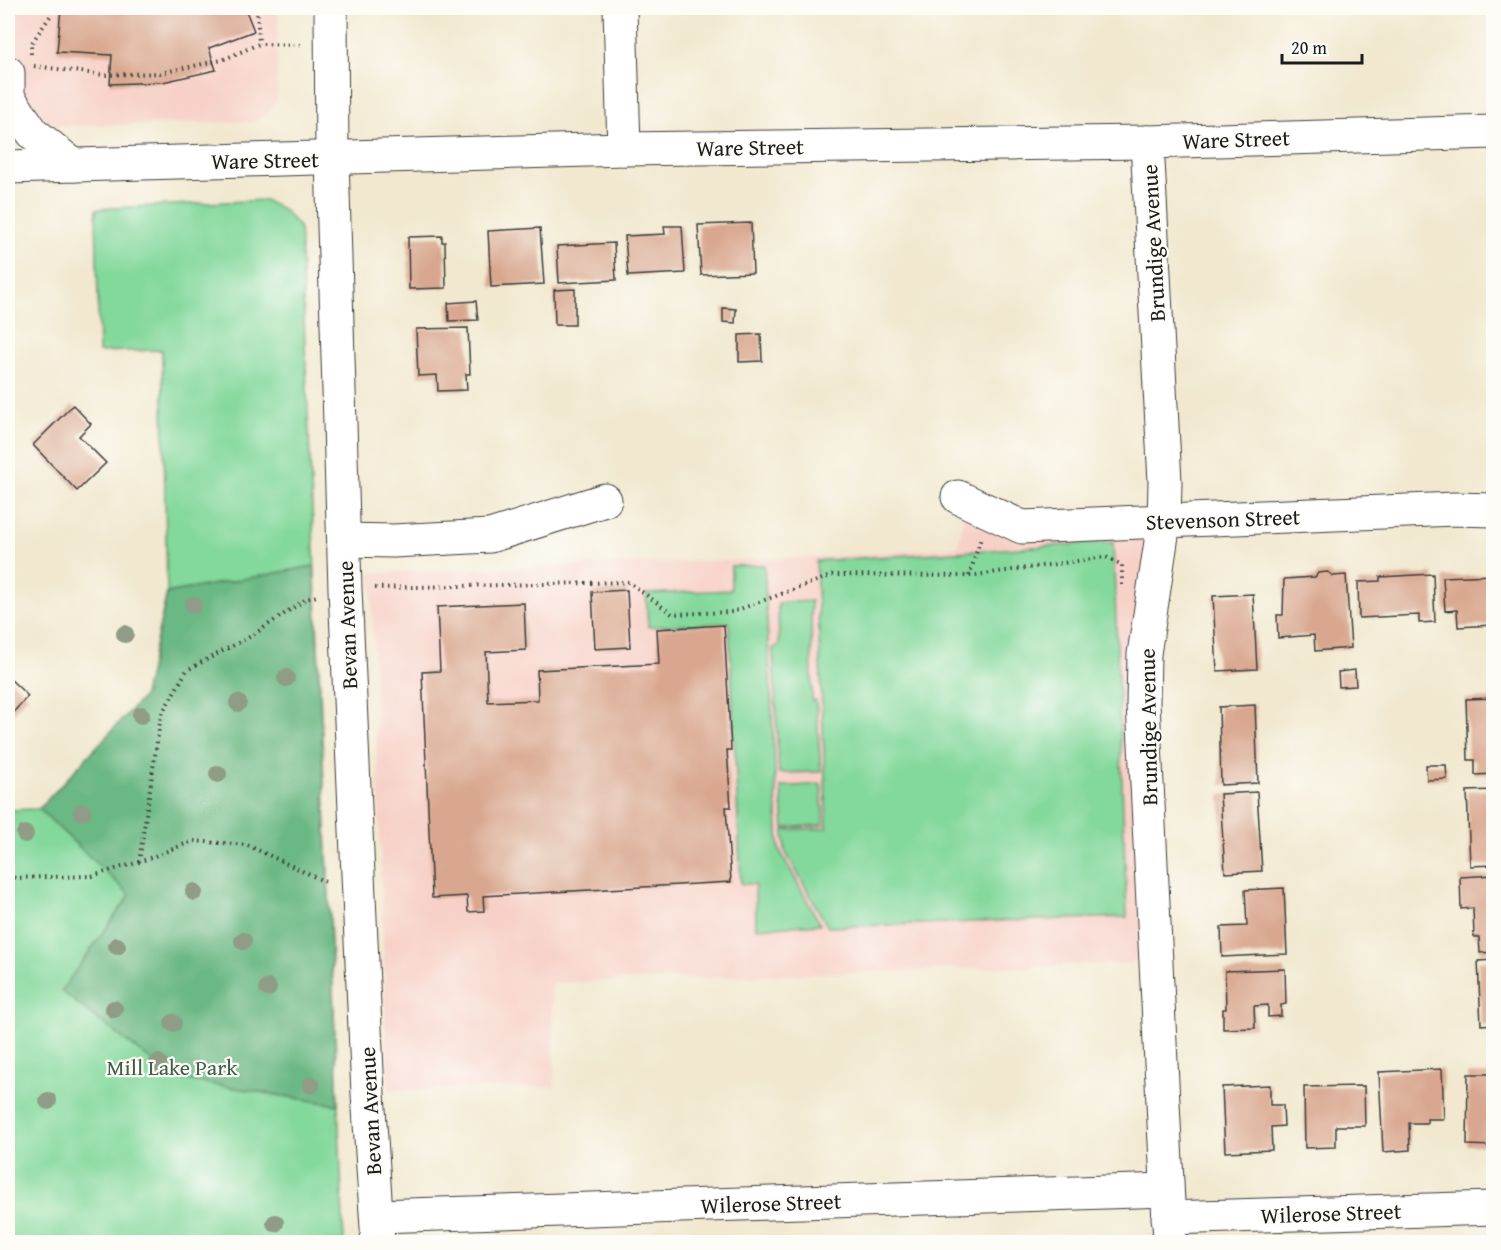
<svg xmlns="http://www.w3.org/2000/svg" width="1501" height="1250" font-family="'Gentium Book Plus',serif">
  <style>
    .built { fill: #f7d1c8 }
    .green { fill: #83d89b; stroke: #507a5c; stroke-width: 1.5 }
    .forest { fill: #6ab883; stroke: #436a50; stroke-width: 1.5 }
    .building { fill: #d9a78f }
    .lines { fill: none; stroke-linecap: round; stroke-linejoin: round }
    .minor-casing { stroke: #3c3b37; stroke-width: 35 }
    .major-casing { stroke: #3c3b37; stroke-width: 35 }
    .path { stroke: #3c3b37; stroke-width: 4; stroke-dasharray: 1.5 4.5; stroke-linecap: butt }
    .minor { stroke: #fff; stroke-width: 33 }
    .major { stroke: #fff; stroke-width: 33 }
    .tree { fill: #909c85 }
    .labels { text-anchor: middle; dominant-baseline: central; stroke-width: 4.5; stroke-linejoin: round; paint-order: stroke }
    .street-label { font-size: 22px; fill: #1c1c1c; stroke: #fdfcf7 }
    .park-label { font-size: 22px; fill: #405e48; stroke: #fdfcf7 }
  </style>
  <rect width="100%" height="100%" fill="#fdfcf7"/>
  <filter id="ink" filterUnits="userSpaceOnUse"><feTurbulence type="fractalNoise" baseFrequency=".0167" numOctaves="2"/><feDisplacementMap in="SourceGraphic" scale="12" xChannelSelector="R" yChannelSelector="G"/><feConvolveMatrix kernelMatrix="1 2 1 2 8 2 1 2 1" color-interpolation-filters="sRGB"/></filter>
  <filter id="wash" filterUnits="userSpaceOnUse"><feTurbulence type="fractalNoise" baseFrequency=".008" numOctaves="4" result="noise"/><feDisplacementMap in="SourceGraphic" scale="24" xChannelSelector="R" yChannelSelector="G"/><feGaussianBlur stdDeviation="1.35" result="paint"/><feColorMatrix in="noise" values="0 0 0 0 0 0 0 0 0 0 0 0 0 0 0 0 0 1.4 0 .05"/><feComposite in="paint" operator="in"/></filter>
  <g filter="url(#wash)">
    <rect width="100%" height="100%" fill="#f1e8cf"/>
    <g class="built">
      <polygon points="8,8 278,8 277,99 267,115 252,122 8,127"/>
      <polygon points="965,509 1155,529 1150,949 1131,963 551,983 555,1087 388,1090 371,573 824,557 958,547"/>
    </g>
    <g class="green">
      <polygon points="265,200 284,210 300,228 344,1242 8,1242 8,810 39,809 144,696 167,593 162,350 99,352 96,209"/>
      <polygon points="1113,542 1127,917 828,927 785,851 784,830 827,828 816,561"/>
      <polygon points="764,565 779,849 820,924 756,928 755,884 741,884 729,623 648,627 646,594 731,590 731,566"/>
      <polygon points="811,601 812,701 816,700 821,772 779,773 773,649 779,644 778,603"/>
      <polygon points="821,784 824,825 784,828 781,787"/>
    </g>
    <polygon class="forest" points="314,566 338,1105 174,1078 61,991 130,895 39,809 144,696 167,593"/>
    <g id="blocks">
      <g class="building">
        <polygon points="61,8 245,8 254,31 209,48 216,70 163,82 110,84 112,55 57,52"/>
        <polygon points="751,223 753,273 701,275 698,225"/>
        <polygon points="664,226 682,226 685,273 628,276 625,236 665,234"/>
        <polygon points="540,228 544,284 491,287 488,231"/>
        <polygon points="442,236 442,242 445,242 446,288 409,289 408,237"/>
        <polygon points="614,243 616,280 559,283 557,246"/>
        <polygon points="575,289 575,325 555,325 554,290"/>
        <polygon points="476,301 478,320 449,321 448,303"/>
        <polygon points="723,308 736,309 735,323 723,322"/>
        <polygon points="468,328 470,374 466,374 467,390 438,391 437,375 418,376 416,329"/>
        <polygon points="761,334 762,361 739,362 739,335"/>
        <polygon points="73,405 91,424 79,436 106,463 77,491 33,445"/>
        <polygon points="1328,572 1333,576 1346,575 1351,648 1315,651 1314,635 1278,638 1277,615 1283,615 1284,579 1315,577 1318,573"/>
        <polygon points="1433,574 1435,622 1419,623 1419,615 1359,618 1358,582 1380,581 1380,577"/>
        <polygon points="1494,575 1494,625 1458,627 1457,610 1445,611 1443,577"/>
        <polygon points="627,590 630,647 595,649 592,592"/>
        <polygon points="1253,594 1257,669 1217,671 1213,596"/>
        <polygon points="524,603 526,650 486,652 488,702 538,700 537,670 659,664 657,629 724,625 731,750 727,750 731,807 726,807 731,882 483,896 484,911 468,912 467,896 432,898 422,672 440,671 437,607"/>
        <polygon points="1355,670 1356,686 1339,687 1338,672"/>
        <polygon points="8,677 28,696 8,718"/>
        <polygon points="1494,698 1494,774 1475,775 1475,760 1468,760 1466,699"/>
        <polygon points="1255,705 1258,783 1221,785 1219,707"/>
        <polygon points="1426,765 1446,765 1447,779 1427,780"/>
        <polygon points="1494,790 1494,865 1470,866 1467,791"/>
        <polygon points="1257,792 1262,871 1225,873 1220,794"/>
        <polygon points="1494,875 1494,952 1480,953 1479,937 1474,937 1473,908 1461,909 1460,877"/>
        <polygon points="1284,888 1287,954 1222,957 1221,927 1247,926 1245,890"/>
        <polygon points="1494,960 1494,1024 1481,1025 1478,961"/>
        <polygon points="1285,969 1286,1004 1281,1005 1281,1016 1268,1017 1268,1005 1254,1006 1255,1028 1223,1029 1223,1009 1226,1009 1225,971"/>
        <polygon points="1442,1069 1444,1119 1427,1119 1427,1123 1409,1123 1410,1150 1383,1152 1379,1072"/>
        <polygon points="1468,1074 1494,1074 1494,1146 1467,1145"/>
        <polygon points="1270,1085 1270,1105 1283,1105 1284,1126 1271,1127 1272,1150 1225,1152 1222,1087"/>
        <polygon points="1364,1086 1365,1126 1336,1126 1336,1147 1305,1148 1304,1087"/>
      </g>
    </g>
  </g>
  <g filter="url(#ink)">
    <use href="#blocks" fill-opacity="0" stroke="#3c3b37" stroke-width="1.5"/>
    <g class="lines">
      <defs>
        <g id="minor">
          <polyline points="331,8 332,158 345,589 368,1094 378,1242"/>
          <polyline points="620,8 624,149"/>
          <polyline points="8,73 8,97 33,133 73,165"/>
          <polyline points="1147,142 1165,482 1164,522 1144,654 1143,704 1170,1242"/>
          <polyline points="958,497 1022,527 1455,509 1494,510"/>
          <polyline points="344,540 393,541 490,536 605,500"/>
          <polyline points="377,1216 1166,1190"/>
          <polyline points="1168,1218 1494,1208"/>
        </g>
        <polyline id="major" points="8,167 624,149 1147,142 1494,132"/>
      </defs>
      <use href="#minor" class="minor-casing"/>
      <use href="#major" class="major-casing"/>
      <g class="path">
        <polyline points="257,8 259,44"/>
        <polyline points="31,54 31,44 51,15 51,8"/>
        <polyline points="34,66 104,75 160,73 222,60 259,44 304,45"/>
        <polyline points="969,576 981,538"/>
        <polyline points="375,588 629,582 672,614 732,612 833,575 969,576 1106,557 1122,565 1122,588"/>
        <polyline points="139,862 161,715 187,670 253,635 306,599 317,596"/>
        <polyline points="8,878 92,876 139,862 193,841 247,845 328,883"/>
      </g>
      <use href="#minor" class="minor"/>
      <use href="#major" class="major"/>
    </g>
    <g class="tree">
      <circle cx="193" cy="605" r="9"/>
      <circle cx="125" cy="634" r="9"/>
      <circle cx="286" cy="678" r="9"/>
      <circle cx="238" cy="703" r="9"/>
      <circle cx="141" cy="715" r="9"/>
      <circle cx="218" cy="774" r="9"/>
      <circle cx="82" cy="812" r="9"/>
      <circle cx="25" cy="834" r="9"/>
      <circle cx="194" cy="892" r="9"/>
      <circle cx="243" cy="941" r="9"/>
      <circle cx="117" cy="946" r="9"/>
      <circle cx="268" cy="988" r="9"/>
      <circle cx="114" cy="1009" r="9"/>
      <circle cx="173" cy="1023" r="9"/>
      <circle cx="158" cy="1063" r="9"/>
      <circle cx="311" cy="1085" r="9"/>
      <circle cx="48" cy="1101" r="9"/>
      <circle cx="275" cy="1223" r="9"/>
    </g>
  </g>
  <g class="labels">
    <g class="street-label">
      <text transform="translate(1236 139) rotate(-2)">Ware Street</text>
      <text transform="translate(750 147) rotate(-1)">Ware Street</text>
      <text transform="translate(265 160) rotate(-1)">Ware Street</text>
      <text transform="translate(1153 243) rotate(-93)">Brundige Avenue</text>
      <text transform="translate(1223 519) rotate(-2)">Stevenson Street</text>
      <text transform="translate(347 625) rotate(-92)">Bevan Avenue</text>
      <text transform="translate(1148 727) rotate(-91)">Brundige Avenue</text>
      <text transform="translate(370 1111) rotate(-93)">Bevan Avenue</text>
      <text transform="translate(771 1203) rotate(-2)">Wilerose Street</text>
      <text transform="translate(1331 1213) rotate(-2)">Wilerose Street</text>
    </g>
    <g class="park-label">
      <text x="172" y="1067">Mill Lake Park</text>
    </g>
  </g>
  <rect width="1501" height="1250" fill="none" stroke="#fdfcf7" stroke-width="30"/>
  <path d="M1282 54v9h80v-9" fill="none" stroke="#1c1c1c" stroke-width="3"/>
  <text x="1291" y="54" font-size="18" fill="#1c1c1c" stroke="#fdfcf7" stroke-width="4.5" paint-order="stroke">20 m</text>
</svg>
